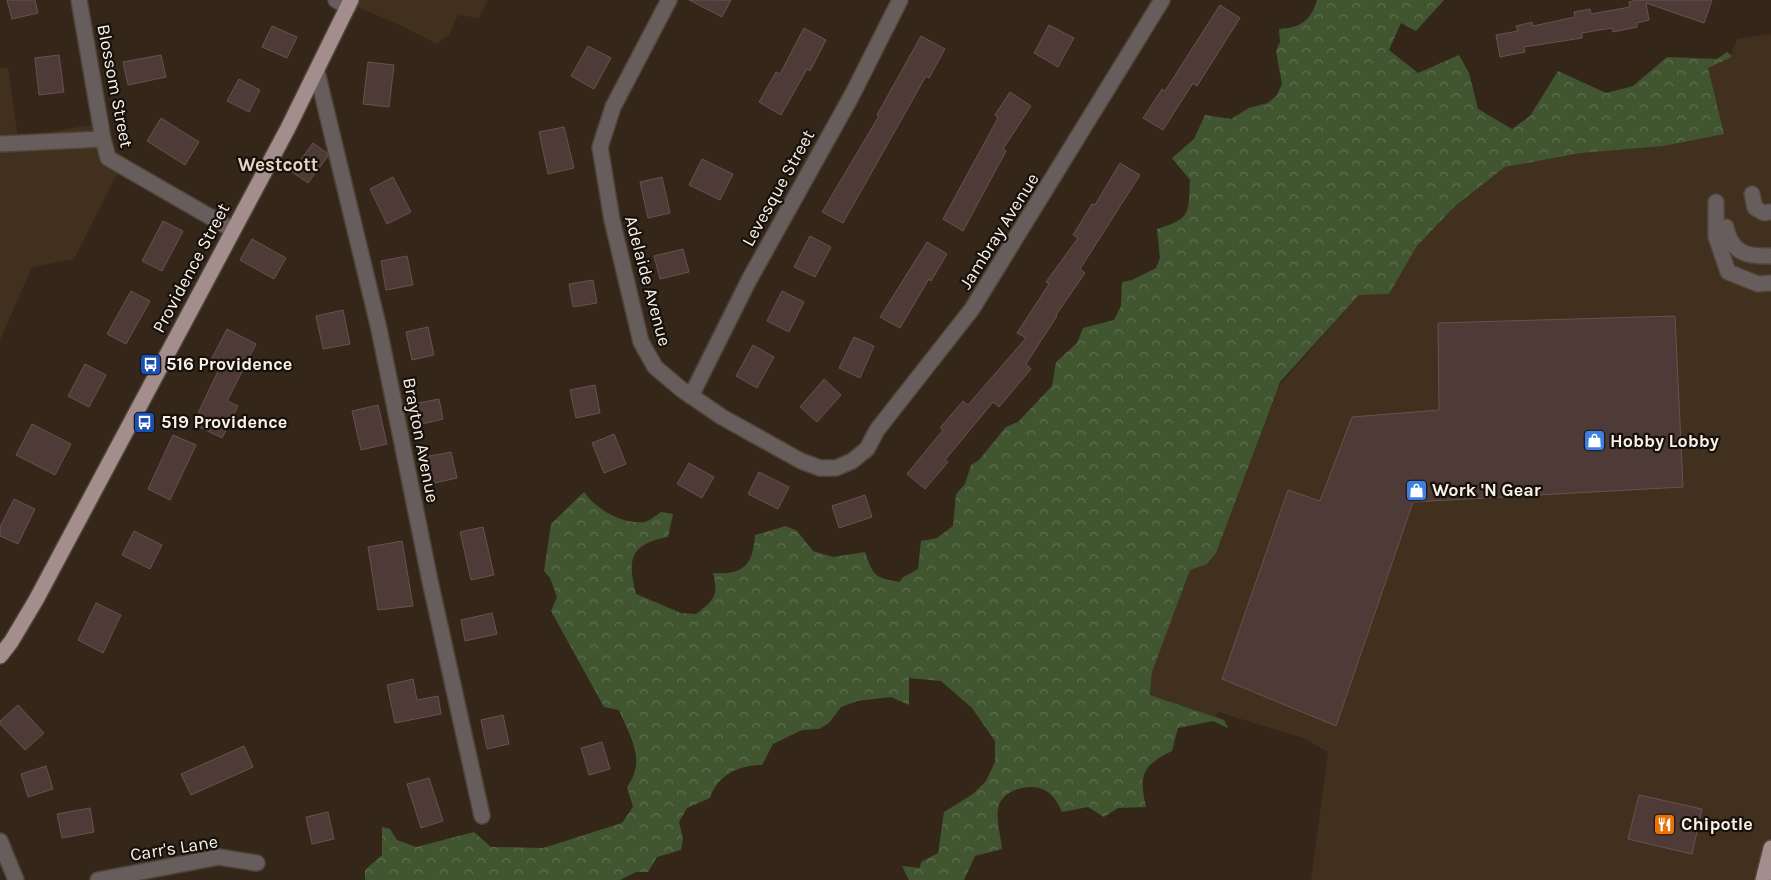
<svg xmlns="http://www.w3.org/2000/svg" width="1771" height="880" font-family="Karla,sans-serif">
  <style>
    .built { fill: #41301e }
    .forest { fill: url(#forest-crowns) }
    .building { fill: #4e3a37; stroke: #67524e }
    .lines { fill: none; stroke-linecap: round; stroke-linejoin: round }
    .minor-casing { stroke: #504337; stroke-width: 18 }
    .major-casing { stroke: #504337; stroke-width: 18 }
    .minor { stroke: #675d5c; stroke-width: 15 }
    .major { stroke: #a38e8d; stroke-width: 15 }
    .labels { text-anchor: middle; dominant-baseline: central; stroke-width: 4.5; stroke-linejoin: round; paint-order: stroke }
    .street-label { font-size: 18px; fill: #faf1e9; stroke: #17110b }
    .poi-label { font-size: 18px; font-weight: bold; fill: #faf1e9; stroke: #17110b; text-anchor: start }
    .neighbourhood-label { font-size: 19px; font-weight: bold; fill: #e6d5c4; stroke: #17110b }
  </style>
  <defs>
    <pattern id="forest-crowns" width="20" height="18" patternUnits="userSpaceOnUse" patternTransform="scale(1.25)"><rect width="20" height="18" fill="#415630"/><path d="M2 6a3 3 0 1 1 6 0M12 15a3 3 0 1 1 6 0" fill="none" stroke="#5d6f4e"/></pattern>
  </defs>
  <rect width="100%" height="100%" fill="#34271a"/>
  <g class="built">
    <polygon points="340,0 488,0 479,18 458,15 449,35 437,44 398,24"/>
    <polygon points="1771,34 1771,880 1311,880 1328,752 1303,738 1218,712 1215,717 1150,695 1152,672 1190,569 1207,564 1216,553 1277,388 1359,295 1389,294 1417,246 1455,206 1505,167 1581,153 1708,68 1730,58 1737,39"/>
    <polygon points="0,67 8,68 18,138 95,124 121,166 74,259 32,267 0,340"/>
  </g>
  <path class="forest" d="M 1317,0 L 1444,0 L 1416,31 L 1401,23 L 1389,50 L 1418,73 L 1459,55 L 1469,73 L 1478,109 L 1512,129 L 1530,116 L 1558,71 L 1606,93 L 1633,86 L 1667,57 L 1717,59 L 1727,52 L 1732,56 L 1730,58 L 1708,68 L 1724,134 L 1663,146 L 1581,153 L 1505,167 L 1455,206 L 1417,246 L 1389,294 L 1359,295 L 1280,382 L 1216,553 L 1207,564 L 1190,570 L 1152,672 L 1150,695 L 1224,720 L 1228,728 L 1213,721 L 1178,728 L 1172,751 C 1141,766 1139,776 1146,807 L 1118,808 L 1104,817 L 1088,807 L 1062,812 C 1057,802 1053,793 1042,789 C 1027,783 1000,791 998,809 C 996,821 1001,837 1002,849 L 975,856 L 964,880 L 909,880 L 902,866 L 920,868 L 921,862 L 938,853 L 944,812 L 973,794 L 986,781 L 995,762 L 995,741 L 972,708 L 941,681 L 909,678 L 909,705 L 891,697 L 857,701 L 841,707 L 829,723 L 819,729 L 802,730 L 773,744 L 762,765 C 739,765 717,775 710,798 L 687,808 L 679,822 L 683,839 L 681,850 L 657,857 L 648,872 L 636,872 L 620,880 L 365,880 L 365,870 L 382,855 L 382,827 L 390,829 L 397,840 L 416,847 L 474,832 L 491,847 L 543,848 L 622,823 L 633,807 L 627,787 C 647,760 630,737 619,710 L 604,707 L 551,611 L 557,597 L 550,578 L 544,571 L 551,524 L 584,492 C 597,510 621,524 644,522 C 650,521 656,515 661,512 L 673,514 L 668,537 C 630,544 627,559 636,594 L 681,613 L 696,614 C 714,600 719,596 713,573 C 743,575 753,566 755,535 L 786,526 L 797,531 L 813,551 L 833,557 L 865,552 C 873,576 875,578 900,582 L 902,578 L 918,569 L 921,541 L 937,538 L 953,526 L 956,494 L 965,484 L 971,465 L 979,460 L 1006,427 L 1018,422 L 1052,386 L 1056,362 L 1077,343 L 1083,328 L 1114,320 L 1121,306 L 1122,282 L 1132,280 L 1156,268 L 1160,258 L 1157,229 C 1192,218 1188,214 1190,180 L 1172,158 L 1194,139 L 1205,115 L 1231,119 L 1249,108 L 1268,103 L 1277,95 L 1282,84 L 1276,51 L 1280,42 L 1279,29 C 1300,28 1311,21 1317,0 Z"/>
  <g class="building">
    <polygon points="7,0 35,0 38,13 12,19"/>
    <polygon points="689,0 731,0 722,17"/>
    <polygon points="1637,0 1712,0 1704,23 1646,3 1649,20 1637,23 1637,27 1613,32 1612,28 1582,33 1582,38 1524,47 1525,52 1500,57 1496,35 1518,31 1516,26 1532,22 1533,26 1575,17 1574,12 1590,9 1591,14 1630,7 1629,2"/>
    <polygon points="1220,5 1240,18 1197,86 1193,83 1163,130 1143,118 1162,89 1165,91"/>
    <polygon points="1049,25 1074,38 1058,67 1034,53"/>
    <polygon points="272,26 297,37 287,58 262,47"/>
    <polygon points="804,28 826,40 810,71 807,69 781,115 759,102 776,72 780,74"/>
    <polygon points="921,36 945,49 929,78 926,76 843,223 822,212 879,116 877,115"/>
    <polygon points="588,46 611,58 594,89 571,76"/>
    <polygon points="59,55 64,92 39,95 35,58"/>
    <polygon points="161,55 166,77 128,85 123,62"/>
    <polygon points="368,62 394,65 389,107 363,104"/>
    <polygon points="239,79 260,90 249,112 227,101"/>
    <polygon points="1010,92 1031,106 1003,149 1006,151 963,231 943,219 998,118 995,115"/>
    <polygon points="161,118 199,142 185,165 147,141"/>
    <polygon points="564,127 574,168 548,174 539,132"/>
    <polygon points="313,143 327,153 328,156 308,183 292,172"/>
    <polygon points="702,159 733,174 720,200 689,185"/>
    <polygon points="1120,163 1140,175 1080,269 1085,273 1056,315 1057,316 1026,364 1031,369 999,407 993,402 945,460 948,462 925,489 907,474 943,430 940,428 963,401 968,405 1026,338 1017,333 1049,284 1046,282 1078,238 1073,235 1092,204 1095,205"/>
    <polygon points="393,177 411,212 387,224 370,189"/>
    <polygon points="662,177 670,213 648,218 640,182"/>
    <polygon points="163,221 183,231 162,271 142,261"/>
    <polygon points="810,236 831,247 815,277 794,267"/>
    <polygon points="252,239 286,258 274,279 240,260"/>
    <polygon points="927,242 947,254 931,281 929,279 900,328 880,317"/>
    <polygon points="683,249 689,272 660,279 654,256"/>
    <polygon points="407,256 413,285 386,290 381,261"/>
    <polygon points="593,280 597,303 573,307 569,284"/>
    <polygon points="131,291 150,301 126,344 107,334"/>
    <polygon points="782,291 804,302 789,332 767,321"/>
    <polygon points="343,310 350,344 323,349 316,316"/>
    <polygon points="1675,316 1683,487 1413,502 1336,726 1222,679 1288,490 1320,501 1352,417 1439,410 1438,323"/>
    <polygon points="428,327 434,355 412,360 406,332"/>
    <polygon points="227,329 256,344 227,401 238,406 222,438 193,424 219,369 209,364"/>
    <polygon points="854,337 874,346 860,378 839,368"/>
    <polygon points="753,345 774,357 757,388 736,376"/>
    <polygon points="85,364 106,375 89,407 68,396"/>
    <polygon points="824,379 841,395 817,422 800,407"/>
    <polygon points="595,385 600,413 576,418 570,390"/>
    <polygon points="439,399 443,419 413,426 408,405"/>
    <polygon points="378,405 387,444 361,450 352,411"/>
    <polygon points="32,424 71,444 55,475 16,455"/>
    <polygon points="614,434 626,464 604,473 592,443"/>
    <polygon points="173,435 196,445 170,500 148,489"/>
    <polygon points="451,452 457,478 430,484 424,457"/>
    <polygon points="689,463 714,477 702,498 677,484"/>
    <polygon points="759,472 789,487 778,509 748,494"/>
    <polygon points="865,495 872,517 839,528 832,506"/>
    <polygon points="14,499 35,509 18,544 0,536 0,527"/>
    <polygon points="483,527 494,575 471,580 460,532"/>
    <polygon points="134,531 162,545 150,569 122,555"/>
    <polygon points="402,541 413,606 378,610 368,547"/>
    <polygon points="96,603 121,615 103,653 78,640"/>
    <polygon points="492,613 497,634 465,641 461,620"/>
    <polygon points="413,679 417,700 438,696 441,714 395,723 387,685"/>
    <polygon points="18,705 44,733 25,750 0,724 0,721"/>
    <polygon points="503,715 509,744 487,749 481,720"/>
    <polygon points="602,742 610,769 589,775 581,748"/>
    <polygon points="244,746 253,767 191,795 181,774"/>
    <polygon points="46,766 53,789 28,797 21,774"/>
    <polygon points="429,778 443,821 421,828 407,784"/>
    <polygon points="1639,795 1702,809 1692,854 1628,839"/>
    <polygon points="90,808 94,832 62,838 57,814"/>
    <polygon points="328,812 334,839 312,844 306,817"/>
  </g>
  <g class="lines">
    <defs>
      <g id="minor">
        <polyline points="79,0 103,139 108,158 233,230"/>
        <polyline points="336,0 348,7"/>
        <polyline points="669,0 613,107 600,147 612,220 641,342 655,367 681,389 722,417 801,461 820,468 836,468 852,461 867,449 877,430 972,309 1162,0"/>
        <polyline points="317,72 379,329 430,581 482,816"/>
        <polyline points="0,144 103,139"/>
        <polyline points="1752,194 1755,208 1764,213 1771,212"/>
        <polyline points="1716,202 1716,237 1728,272 1758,284 1771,283"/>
        <path d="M 1726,227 C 1731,253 1747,257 1771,256"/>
        <polyline points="691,396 749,280 851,97 900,0"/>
        <polyline points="0,841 16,880"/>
        <polyline points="98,880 219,857 257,863"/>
      </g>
      <g id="major">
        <polyline points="0,656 11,642 36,600 288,128 351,0"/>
        <polyline points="1763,880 1771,848"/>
      </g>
    </defs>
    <use href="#minor" class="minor-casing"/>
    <use href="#major" class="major-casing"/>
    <use href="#minor" class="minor"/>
    <use href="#major" class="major"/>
  </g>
  <defs>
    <symbol id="bus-square" viewBox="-11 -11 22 22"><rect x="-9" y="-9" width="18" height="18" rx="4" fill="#1a4fb4" stroke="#17110b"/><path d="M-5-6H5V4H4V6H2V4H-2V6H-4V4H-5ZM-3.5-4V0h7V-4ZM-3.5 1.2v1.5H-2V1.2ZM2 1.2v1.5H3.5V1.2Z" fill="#fff"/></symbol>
    <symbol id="shop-square" viewBox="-11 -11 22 22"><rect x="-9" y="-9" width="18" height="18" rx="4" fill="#3f7fe0" stroke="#17110b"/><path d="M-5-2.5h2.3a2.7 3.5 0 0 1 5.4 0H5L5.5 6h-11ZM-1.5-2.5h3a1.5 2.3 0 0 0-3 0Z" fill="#fff"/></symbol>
    <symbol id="restaurant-square" viewBox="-11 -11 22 22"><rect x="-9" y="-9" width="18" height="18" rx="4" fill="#e8710a" stroke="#17110b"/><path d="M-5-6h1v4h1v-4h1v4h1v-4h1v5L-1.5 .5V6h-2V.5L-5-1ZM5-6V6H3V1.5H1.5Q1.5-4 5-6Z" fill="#fff"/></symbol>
  </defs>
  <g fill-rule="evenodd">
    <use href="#bus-square" x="138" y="352" width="25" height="25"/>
    <use href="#bus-square" x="132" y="410" width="25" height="25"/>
    <use href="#shop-square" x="1582" y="428" width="25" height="25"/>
    <use href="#shop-square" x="1404" y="478" width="25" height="25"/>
    <use href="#restaurant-square" x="1652" y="812" width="25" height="25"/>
  </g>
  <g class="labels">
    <g class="street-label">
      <text transform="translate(115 86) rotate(79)">Blossom Street</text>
      <text transform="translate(778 188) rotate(-61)">Levesque Street</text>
      <text transform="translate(999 231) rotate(-58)">Jambray Avenue</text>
      <text transform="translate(191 268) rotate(-62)">Providence Street</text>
      <text transform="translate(648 281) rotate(75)">Adelaide Avenue</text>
      <text transform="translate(421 440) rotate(79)">Brayton Avenue</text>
      <text transform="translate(174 848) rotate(-9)">Carr's Lane</text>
    </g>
    <g class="poi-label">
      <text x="166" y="364">516 Providence</text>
      <text x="161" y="422">519 Providence</text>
      <text x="1610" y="441">Hobby Lobby</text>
      <text x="1432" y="490">Work 'N Gear</text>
      <text x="1681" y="824">Chipotle</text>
    </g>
    <g class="neighbourhood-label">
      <text x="278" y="165">Westcott</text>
    </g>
  </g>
</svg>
